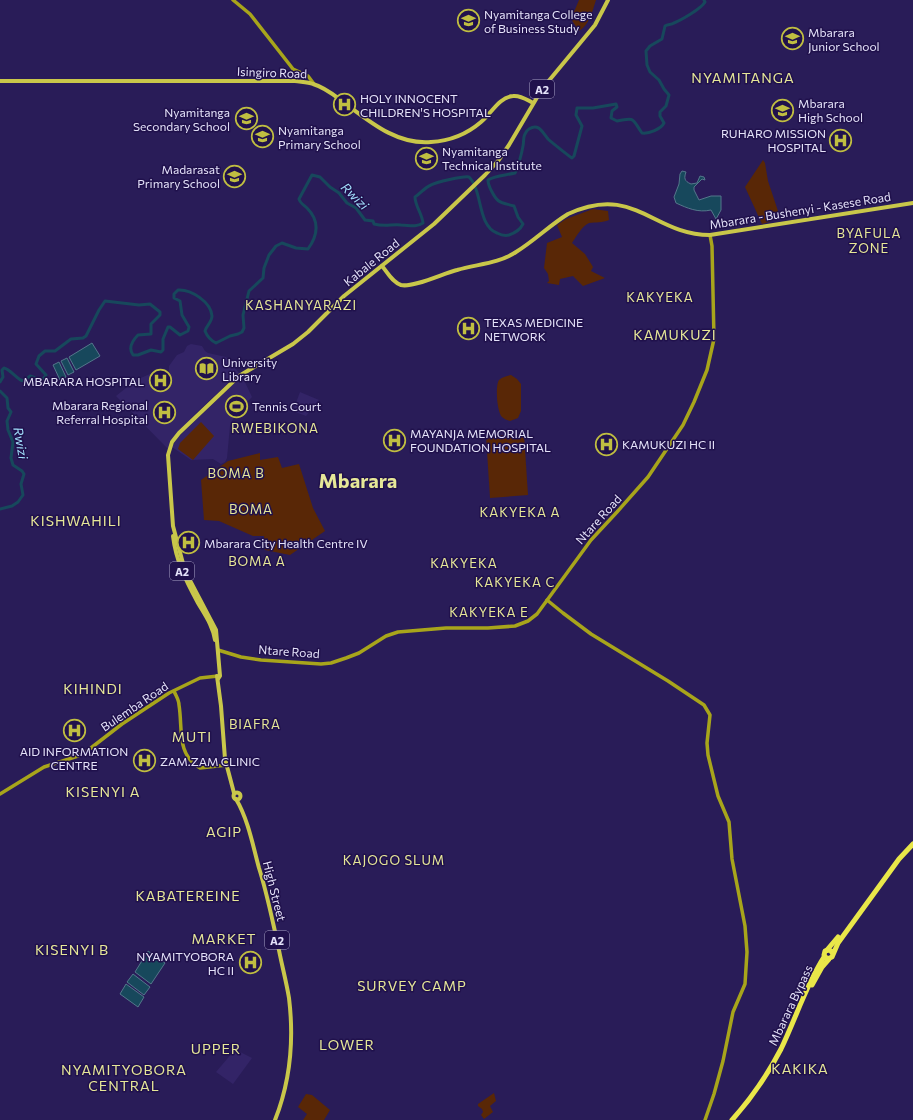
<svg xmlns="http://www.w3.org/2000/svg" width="913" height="1120" font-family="Commissioner,sans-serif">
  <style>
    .built { fill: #332467 }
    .green { fill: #592706 }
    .water { fill: #17485c; stroke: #54768b }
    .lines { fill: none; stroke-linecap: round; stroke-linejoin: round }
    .river { stroke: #17485c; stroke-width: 3 }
    .secondary { stroke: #a8a51b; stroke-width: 3.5 }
    .primary { stroke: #c9c74a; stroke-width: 4 }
    .highway { stroke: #e9e749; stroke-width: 5 }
    .labels { text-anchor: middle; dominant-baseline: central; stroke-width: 3; stroke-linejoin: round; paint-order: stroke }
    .shield { fill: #20114c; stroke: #a9a3c5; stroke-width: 1 }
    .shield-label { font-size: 11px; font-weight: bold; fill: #e4e2f9 }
    .poi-label { font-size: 12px; fill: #e4e2f9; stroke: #20114c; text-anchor: start }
    .street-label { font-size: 12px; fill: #e4e2f9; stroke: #20114c }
    .water-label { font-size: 13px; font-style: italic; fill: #a1defa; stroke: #20114c }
    .neighbourhood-label { font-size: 13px; letter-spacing: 1px; fill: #e6e798; stroke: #20114c }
    .quarter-label { font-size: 14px; letter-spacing: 1px; fill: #e6e798; stroke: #20114c }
    .town-label { font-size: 20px; font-weight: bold; fill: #e6e798; stroke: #20114c }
  </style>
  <rect width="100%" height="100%" fill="#291c58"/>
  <g class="built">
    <polygon points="191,344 202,346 205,351 208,353 226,357 239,373 197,412 178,432 168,449 116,396 136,380 150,374 161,376 166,374 169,371 169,366 177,355 184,352 187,346"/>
    <polygon points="242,376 252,397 242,407 233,419 230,426 227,458 225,462 221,464 213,459 191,460 172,447 178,437"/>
    <polygon points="300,392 319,400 306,416 293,411"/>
    <polygon points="236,1050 252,1058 233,1084 216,1072 233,1052"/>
  </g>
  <g class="green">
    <path d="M 579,0 L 596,0 C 592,12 590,24 579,31 L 571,19 Z"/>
    <polygon points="763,160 765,163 768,181 778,211 776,218 769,222 762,224 745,187"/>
    <path d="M 593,209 L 608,211 L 609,220 C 602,223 596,222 589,223 C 582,226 576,237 572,243 L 585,254 L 593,267 L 591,271 L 605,278 L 583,286 L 573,276 L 560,279 L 559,285 L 547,283 L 549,281 L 548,274 L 544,268 L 547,243 L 562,237 L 557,225 L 566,219 Z"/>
    <path d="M 511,375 L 517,379 L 521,384 L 521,411 L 518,418 L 510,421 C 507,420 504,419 502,417 C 497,412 495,386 499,380 C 502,377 507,376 511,375 Z"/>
    <polygon points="201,422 214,436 193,460 178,449 180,443"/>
    <polygon points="524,434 528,495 490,498 486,436"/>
    <polygon points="260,453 260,460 278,457 282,468 299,464 313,508 325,531 290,555 265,550 264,536 253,536 219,521 204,520 201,480 228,461"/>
    <polygon points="494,1093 496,1101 490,1106 493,1112 484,1119 481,1115 483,1112 482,1109 478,1106 478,1104"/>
    <polygon points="306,1094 312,1095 330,1110 324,1120 303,1120 307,1114 298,1107"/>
  </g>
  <g class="water">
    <path d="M 682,171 L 686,172 C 684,178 684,181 691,184 L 697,183 L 700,176 L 704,177 L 705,180 L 702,179 L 694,187 L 694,190 L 699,200 L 711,196 L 721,196 L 721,210 L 716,219 L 711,210 C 698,213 687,208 676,203 L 674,197 L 679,184 L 680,174 Z"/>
    <polygon points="92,343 100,356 76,370 69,357"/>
    <polygon points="67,358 74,372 68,375 61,361"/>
    <polygon points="59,362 66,377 60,380 53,365"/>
    <polygon points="148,951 165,963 151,984 135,972"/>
    <polygon points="133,974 150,987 144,995 127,982"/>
    <polygon points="126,984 144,997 138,1007 120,994"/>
  </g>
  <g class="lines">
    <g class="river">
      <path d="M 0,382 L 3,377 L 2,370 L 4,368 C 11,369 20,384 25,380 C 27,379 28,377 30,376 L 41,380 L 44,378 L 46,375 L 36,364 L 39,356 L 45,351 L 55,351 L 71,339 L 83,338 L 86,336 L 99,310 L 105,301 L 139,305 L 150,304 L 160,312 L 160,315 L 151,324 L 151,334 L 138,335 C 132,341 128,348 133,355 L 138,355 L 151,350 L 161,352 L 163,350 L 163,339 L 168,327 L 170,327 L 180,335 L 188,331 L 189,327 L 182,315 L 180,301 L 174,298 L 174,294 L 178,290 C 191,289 211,302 212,316 C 212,322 206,326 205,331 C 207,336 212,341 216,343 L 230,336 L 238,334 L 242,332 L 244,328 L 243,315 L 249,291 L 263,278 L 264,268 L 269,255 L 276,246 L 282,243 L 296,248 L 308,249 C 318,235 320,221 307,208 C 304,205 300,203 299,199 L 312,175 L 320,177 L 330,187 L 339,193 L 347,203 L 356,208 L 365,220 L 373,221 L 374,224 C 385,227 391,224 401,225 C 409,225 415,228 423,223 C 422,213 415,206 415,197 C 421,193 424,188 431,185 C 436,182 463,176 469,177 C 483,191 477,225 497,233 C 501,235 505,236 509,235 C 515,233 520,230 523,224 L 518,217 L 514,206 C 500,202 498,204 491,190 C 489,186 488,184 488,180 C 493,176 507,175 515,173 C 518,168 522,152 523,146 C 524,142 523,137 525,134 C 526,132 527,130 529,129 C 539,123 542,132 548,139 C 550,141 570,157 572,158 L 574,156 L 582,126 L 576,115 L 577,108 L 593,108 L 616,104 L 617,107 L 612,111 L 611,118 L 617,121 C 636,117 632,119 642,133 C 649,134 661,129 664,123 L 660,116 L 660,112 L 666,106 L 669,95 L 664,89 L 659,80 L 650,72 L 647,65 L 646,51 L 650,46 L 662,39 L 665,26 C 668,24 671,25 674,23 C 681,20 701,9 705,2 L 704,0"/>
      <polyline points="0,391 7,398 8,408 11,412 7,421 8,430 13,442 11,458 13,465 22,471 24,474 21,484 23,495 18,502 12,506 0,509"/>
    </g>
    <g class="secondary">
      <polyline points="233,0 250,14 293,69 308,76 314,84"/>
      <polyline points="547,600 563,613 591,634 668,681 704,705 710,715 707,743 708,755 718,796 729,822 732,859 745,926 747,952 745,984 733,1012 723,1061 714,1094 705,1120"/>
      <polyline points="218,650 241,657 261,660 321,664 331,663 346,658 359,653 386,636 398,632 446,628 488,628 515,626 528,621 537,614 591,540 617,512 648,477 683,425 694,402 707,370 714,339 712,246 710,235"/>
      <path d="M 174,691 C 176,696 179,700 179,705 C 183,729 176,754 200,768 L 227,765"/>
      <polyline points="0,794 44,767 78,756 87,751 122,724 169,693 200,678 218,676"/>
    </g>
    <g class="primary">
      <path d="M 0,81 L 295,81 C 301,82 308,82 313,84 C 324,87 334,95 342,101 C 369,121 396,145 431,142 C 449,141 467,134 481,122 C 491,114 499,97 513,96 C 521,95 527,100 533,103"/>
      <path d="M 382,266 C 388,273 392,282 401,285 C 413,288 444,273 457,270 C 477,264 498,264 516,252 C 534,241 550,225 568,214 C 634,183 653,235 710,235 L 913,203"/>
      <path d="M 173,536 C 176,561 186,581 198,603 C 205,615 213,626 215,640"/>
      <polyline points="217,676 221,706 225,759 234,793"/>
      <polyline points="218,679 220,676 216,630 185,571 173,526 168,455 172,442 179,433 239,376 293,344 308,332 344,296 434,224 485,175 498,161 509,145 542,89 595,25 608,0"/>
      <circle cx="237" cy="796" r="3.5"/>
      <path d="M 236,799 C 248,819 253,846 259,868 C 267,893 272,919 278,945 C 281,962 286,980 289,998 C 294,1039 290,1082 275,1120"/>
    </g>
    <g class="highway">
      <polyline points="827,950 838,937"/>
      <polyline points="833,954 831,951 829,950 825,951 824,955 827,959 832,957 838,943 899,859 913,844"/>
      <polyline points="812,985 822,967 829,959"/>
      <path d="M 732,1120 C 751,1099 768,1074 781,1049 C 796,1018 806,985 824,957"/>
    </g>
  </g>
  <defs>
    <symbol id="school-ring" viewBox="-11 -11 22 22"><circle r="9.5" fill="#20114c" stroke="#c0be41" stroke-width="1.5"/><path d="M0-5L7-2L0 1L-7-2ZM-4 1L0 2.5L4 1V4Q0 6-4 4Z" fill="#c0be41"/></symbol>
    <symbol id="hospital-ring" viewBox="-11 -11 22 22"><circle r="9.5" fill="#20114c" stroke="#c0be41" stroke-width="1.5"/><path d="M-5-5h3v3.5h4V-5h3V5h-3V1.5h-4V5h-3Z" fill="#c0be41"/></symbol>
    <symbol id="library-ring" viewBox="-11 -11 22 22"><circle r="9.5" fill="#20114c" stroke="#c0be41" stroke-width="1.5"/><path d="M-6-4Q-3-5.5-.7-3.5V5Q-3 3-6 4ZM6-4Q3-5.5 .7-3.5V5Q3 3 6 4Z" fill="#c0be41"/></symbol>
    <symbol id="stadium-ring" viewBox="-11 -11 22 22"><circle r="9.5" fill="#20114c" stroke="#c0be41" stroke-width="1.5"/><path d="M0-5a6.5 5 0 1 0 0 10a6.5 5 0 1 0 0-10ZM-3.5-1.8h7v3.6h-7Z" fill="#c0be41"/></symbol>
  </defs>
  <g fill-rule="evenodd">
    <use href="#school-ring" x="456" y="8" width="25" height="25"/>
    <use href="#school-ring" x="780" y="26" width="25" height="25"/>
    <use href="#hospital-ring" x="332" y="92" width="25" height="25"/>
    <use href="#school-ring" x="770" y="98" width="25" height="25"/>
    <use href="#school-ring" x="234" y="106" width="25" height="25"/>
    <use href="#school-ring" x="250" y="124" width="25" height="25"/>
    <use href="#hospital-ring" x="828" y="128" width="25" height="25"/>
    <use href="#school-ring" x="414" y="146" width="25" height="25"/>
    <use href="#school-ring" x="222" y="164" width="25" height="25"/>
    <use href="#hospital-ring" x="456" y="316" width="25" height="25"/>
    <use href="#library-ring" x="194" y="356" width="25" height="25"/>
    <use href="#hospital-ring" x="148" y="368" width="25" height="25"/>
    <use href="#stadium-ring" x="224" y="394" width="25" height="25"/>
    <use href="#hospital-ring" x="152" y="400" width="25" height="25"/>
    <use href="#hospital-ring" x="382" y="428" width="25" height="25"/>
    <use href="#hospital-ring" x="594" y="432" width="25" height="25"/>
    <use href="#hospital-ring" x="176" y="530" width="25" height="25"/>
    <use href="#hospital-ring" x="62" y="718" width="25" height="25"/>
    <use href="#hospital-ring" x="132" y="748" width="25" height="25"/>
    <use href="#hospital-ring" x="238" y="950" width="25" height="25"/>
  </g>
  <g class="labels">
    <g class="shield">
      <rect x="530" y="80" width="24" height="18" rx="3"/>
      <rect x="170" y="562" width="24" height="18" rx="3"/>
      <rect x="265" y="931" width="24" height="18" rx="3"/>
    </g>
    <g class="shield-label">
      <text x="542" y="89">A2</text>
      <text x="182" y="571">A2</text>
      <text x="277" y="940">A2</text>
    </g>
    <g class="poi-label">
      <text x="484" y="14">Nyamitanga College<tspan x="484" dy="14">of Business Study</tspan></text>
      <text x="808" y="32">Mbarara<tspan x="808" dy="14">Junior School</tspan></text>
      <text x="360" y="98">HOLY INNOCENT<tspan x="360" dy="14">CHILDREN'S HOSPITAL</tspan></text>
      <text x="798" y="103">Mbarara<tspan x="798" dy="14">High School</tspan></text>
      <text x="230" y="112" text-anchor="end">Nyamitanga<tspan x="230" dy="14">Secondary School</tspan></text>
      <text x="278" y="130">Nyamitanga<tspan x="278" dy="14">Primary School</tspan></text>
      <text x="826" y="133" text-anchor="end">RUHARO MISSION<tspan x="826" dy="14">HOSPITAL</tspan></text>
      <text x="442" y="151">Nyamitanga<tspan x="442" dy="14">Technical Institute</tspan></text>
      <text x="220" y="169" text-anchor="end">Madarasat<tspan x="220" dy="14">Primary School</tspan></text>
      <text x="484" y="322">TEXAS MEDICINE<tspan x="484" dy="14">NETWORK</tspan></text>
      <text x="222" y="362">University<tspan x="222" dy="14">Library</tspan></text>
      <text x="144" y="381" text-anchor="end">MBARARA HOSPITAL</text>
      <text x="148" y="405" text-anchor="end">Mbarara Regional<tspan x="148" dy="14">Referral Hospital</tspan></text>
      <text x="252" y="406">Tennis Court</text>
      <text x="410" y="433">MAYANJA MEMORIAL<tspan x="410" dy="14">FOUNDATION HOSPITAL</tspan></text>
      <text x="622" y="444">KAMUKUZI HC II</text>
      <text x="204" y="543">Mbarara City Health Centre IV</text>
      <text x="74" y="751" text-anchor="middle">AID INFORMATION<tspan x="74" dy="14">CENTRE</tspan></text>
      <text x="160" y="761">ZAM.ZAM CLINIC</text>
      <text x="234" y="956" text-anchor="end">NYAMITYOBORA<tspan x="234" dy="14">HC II</tspan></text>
    </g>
    <g class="street-label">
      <text transform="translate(272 72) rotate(2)">Isingiro Road</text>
      <text transform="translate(800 210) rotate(-9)">Mbarara - Bushenyi - Kasese Road</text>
      <text transform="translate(371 262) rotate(-39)">Kabale Road</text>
      <text transform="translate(598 519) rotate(-48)">Ntare Road</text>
      <text transform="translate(289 651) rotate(4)">Ntare Road</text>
      <text transform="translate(134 706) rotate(-34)">Bulemba Road</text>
      <text transform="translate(275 891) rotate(76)">High Street</text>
      <text transform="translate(790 1005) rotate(-65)">Mbarara Bypass</text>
    </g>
    <g class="water-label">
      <text transform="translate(355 196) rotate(45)">Rwizi</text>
      <text transform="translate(21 443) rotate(80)">Rwizi</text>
    </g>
    <g class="neighbourhood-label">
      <text x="869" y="233">BYAFULA<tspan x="869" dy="15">ZONE</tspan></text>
      <text x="660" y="297">KAKYEKA</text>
      <text x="301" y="305">KASHANYARAZI</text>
      <text x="275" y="428">RWEBIKONA</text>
      <text x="236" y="473">BOMA B</text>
      <text x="251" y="509">BOMA</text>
      <text x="520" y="512">KAKYEKA A</text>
      <text x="257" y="561">BOMA A</text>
      <text x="464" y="563">KAKYEKA</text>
      <text x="515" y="582">KAKYEKA C</text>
      <text x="489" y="612">KAKYEKA E</text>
      <text x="255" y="724">BIAFRA</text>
      <text x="394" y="860">KAJOGO SLUM</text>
    </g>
    <g class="quarter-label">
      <text x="743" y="77">NYAMITANGA</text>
      <text x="675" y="334">KAMUKUZI</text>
      <text x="76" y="520">KISHWAHILI</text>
      <text x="93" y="688">KIHINDI</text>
      <text x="192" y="736">MUTI</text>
      <text x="103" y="791">KISENYI A</text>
      <text x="224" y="831">AGIP</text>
      <text x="188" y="895">KABATEREINE</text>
      <text x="224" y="938">MARKET</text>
      <text x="72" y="949">KISENYI B</text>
      <text x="412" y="985">SURVEY CAMP</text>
      <text x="347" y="1044">LOWER</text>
      <text x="216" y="1048">UPPER</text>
      <text x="800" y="1068">KAKIKA</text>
      <text x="124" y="1069">NYAMITYOBORA<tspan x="124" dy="16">CENTRAL</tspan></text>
    </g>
    <g class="town-label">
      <text x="358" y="480">Mbarara</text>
    </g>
  </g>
</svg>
